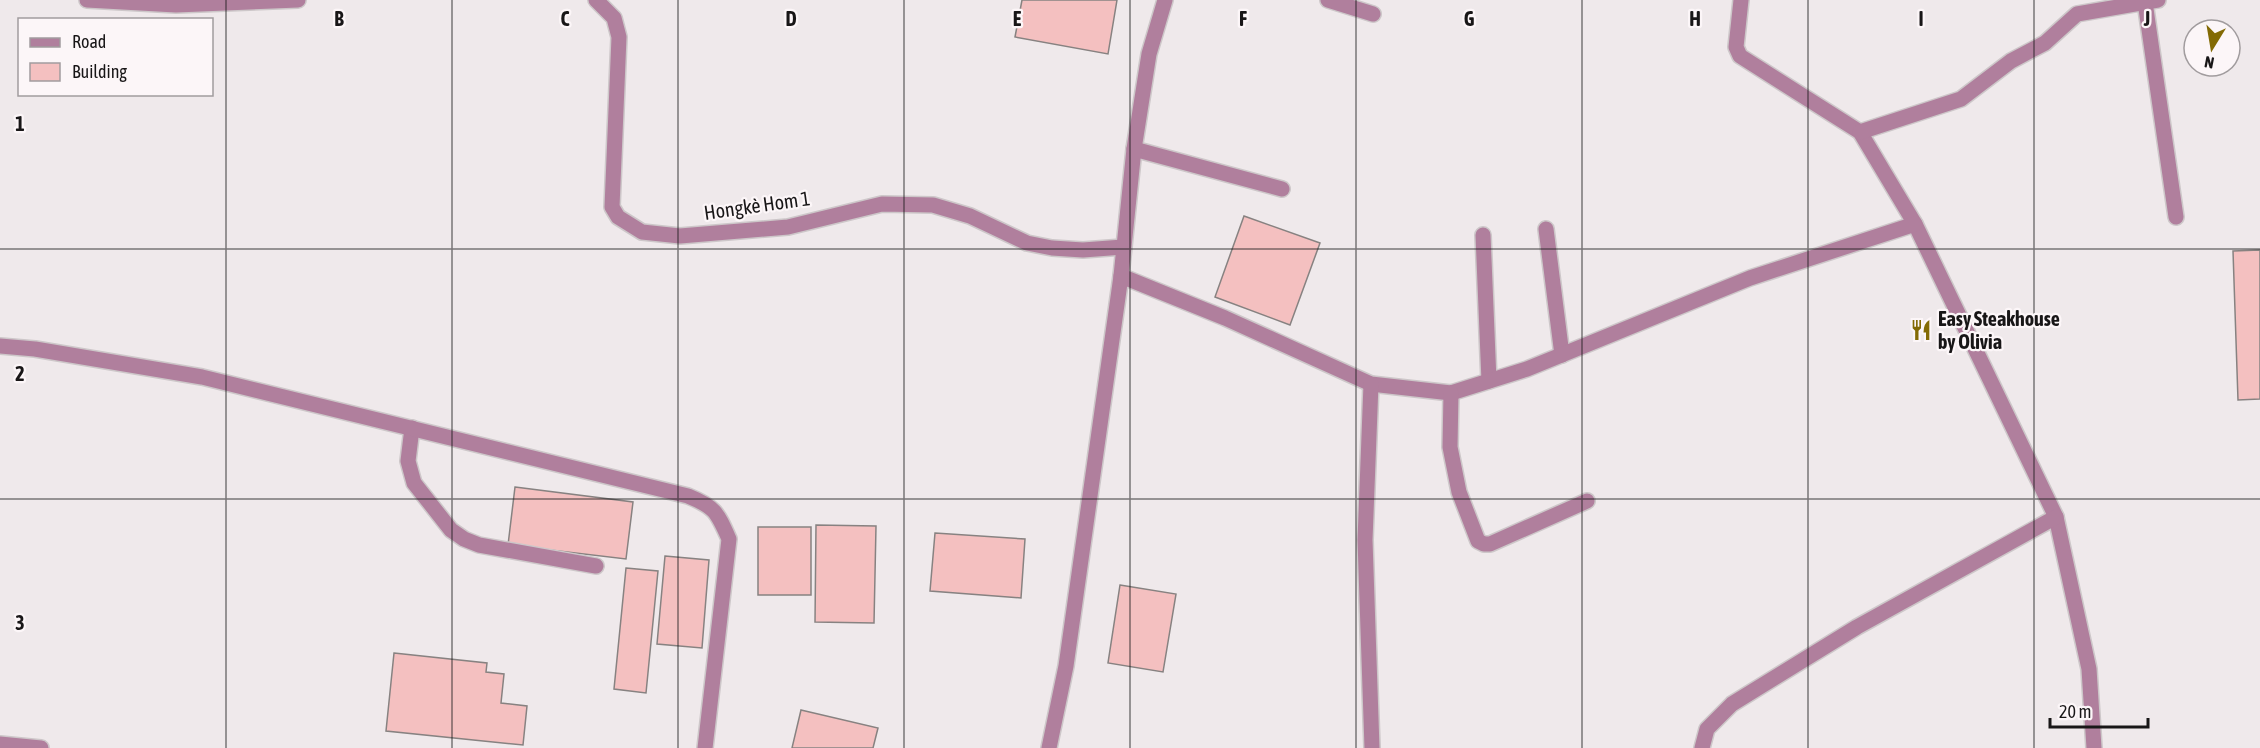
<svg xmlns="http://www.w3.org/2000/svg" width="2260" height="748" font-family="'Asap Condensed',sans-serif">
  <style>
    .building { fill: #f4c0c0; stroke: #878281; stroke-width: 1.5 }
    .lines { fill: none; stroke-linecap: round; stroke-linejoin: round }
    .service-casing { stroke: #cdc7c9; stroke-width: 18 }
    .minor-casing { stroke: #cdc7c9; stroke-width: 18 }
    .tertiary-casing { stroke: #cdc7c9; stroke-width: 18 }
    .service { stroke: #b07f9d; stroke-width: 15 }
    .minor { stroke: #b07f9d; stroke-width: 15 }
    .tertiary { stroke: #b07f9d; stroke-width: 15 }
    .grid { fill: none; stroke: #181617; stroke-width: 1.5; stroke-opacity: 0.55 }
    .labels { text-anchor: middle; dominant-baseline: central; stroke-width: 4.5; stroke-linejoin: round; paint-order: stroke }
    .street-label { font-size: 20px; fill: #181617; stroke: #fcf6f8 }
    .poi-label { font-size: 20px; font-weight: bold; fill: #181617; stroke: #fcf6f8; text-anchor: start }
    .grid-label { font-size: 20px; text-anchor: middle; font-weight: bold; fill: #181617; stroke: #fcf6f8; stroke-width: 4.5; stroke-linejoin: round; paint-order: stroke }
  </style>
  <rect width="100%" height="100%" fill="#efe9eb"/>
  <g class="building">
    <polygon points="1022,0 1117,0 1108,54 1015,37"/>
    <polygon points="1244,216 1320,243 1290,325 1215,297"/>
    <polygon points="2260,250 2260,399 2238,400 2233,251"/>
    <polygon points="515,487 633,502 626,559 508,545"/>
    <polygon points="816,525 876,526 874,623 815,622"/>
    <rect x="758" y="527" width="53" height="68"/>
    <polygon points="935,533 1025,539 1021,598 930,591"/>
    <polygon points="665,556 709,560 702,648 657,644"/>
    <polygon points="626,568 658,571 646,693 614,689"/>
    <polygon points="1120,585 1176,594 1163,672 1108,663"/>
    <polygon points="394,653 487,663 486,672 504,674 501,703 527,706 523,745 386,731"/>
    <polygon points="801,710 878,728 873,748 792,748"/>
  </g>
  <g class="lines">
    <defs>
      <g id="service">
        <polyline points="1546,229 1562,355"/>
        <polyline points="1483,235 1489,381"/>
        <polyline points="412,428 408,461 414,483 451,530 464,539 479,545 596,566"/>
      </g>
      <g id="minor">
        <polyline points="87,0 176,5 298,0"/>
        <polyline points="596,0 614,18 619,37 612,207 618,217 642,232 680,236 788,227 882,204 933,205 970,216 1027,243 1052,248 1083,250 1123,247"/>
        <polyline points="1328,0 1373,14"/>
        <polyline points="1741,0 1736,47 1740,56 1860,132 1915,224 2056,517 2089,669 2094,748"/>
        <polyline points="2145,2 2176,217"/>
        <polyline points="1860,132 1961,99 2011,61 2045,43 2077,14 2158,0"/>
        <polyline points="1134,149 1282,189"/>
        <polyline points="1121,276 1225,318 1371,384 1451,393 1527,369 1750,278 1915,224"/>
        <path d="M 0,346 L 35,349 L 202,377 L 688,496 C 715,507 717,512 729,539 L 705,748"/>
        <polyline points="1371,384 1365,540 1372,748"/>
        <polyline points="1451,393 1450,447 1459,492 1478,541 1484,544 1490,544 1587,501"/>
        <polyline points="0,744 41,748"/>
        <polyline points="1702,748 1707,729 1732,704 1857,627 2056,517"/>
      </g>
      <polyline id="tertiary" points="1049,748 1066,666 1121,276 1134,149 1149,54 1165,0"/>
    </defs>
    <use href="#service" class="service-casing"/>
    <use href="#minor" class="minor-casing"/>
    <use href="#tertiary" class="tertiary-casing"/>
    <use href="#service" class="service"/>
    <use href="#minor" class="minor"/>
    <use href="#tertiary" class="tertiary"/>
  </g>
  <path class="grid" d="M 226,0 L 226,748M 452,0 L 452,748M 678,0 L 678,748M 904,0 L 904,748M 1130,0 L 1130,748M 1356,0 L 1356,748M 1582,0 L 1582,748M 1808,0 L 1808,748M 2034,0 L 2034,748M 0,249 L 2260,249M 0,499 L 2260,499"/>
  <defs>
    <symbol id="restaurant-bare" viewBox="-9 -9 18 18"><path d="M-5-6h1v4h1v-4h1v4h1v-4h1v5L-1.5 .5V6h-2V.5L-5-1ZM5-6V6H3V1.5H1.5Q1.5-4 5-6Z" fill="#836a04" stroke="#fcf6f8" stroke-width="2.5" paint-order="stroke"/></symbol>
  </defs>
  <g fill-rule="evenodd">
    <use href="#restaurant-bare" x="1906" y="315" width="30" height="30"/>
  </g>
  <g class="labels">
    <g class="street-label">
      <text transform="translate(757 205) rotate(-8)">Hongkè Hom 1</text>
    </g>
    <g class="poi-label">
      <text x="1938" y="318">Easy Steakhouse<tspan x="1938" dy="23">by Olivia</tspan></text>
    </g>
  </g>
  <g class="grid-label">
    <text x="339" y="26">B</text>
    <text x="565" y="26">C</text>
    <text x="791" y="26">D</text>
    <text x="1017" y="26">E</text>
    <text x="1243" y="26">F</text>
    <text x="1469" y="26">G</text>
    <text x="1695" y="26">H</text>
    <text x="1921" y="26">I</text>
    <text x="2147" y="26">J</text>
    <text x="20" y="131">1</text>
    <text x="20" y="381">2</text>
    <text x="20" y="630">3</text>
  </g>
  <rect x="18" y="18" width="195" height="78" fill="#fcf6f8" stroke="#a19c9e" stroke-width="1.5"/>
  <rect x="30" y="38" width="30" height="9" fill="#b07f9d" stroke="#a19c9e" stroke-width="1.5"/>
  <text x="72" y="48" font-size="18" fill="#181617">Road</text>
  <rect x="30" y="63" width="30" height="18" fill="#f4c0c0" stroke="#a19c9e" stroke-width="1.5"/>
  <text x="72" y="78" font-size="18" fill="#181617">Building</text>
  <g transform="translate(2212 48) rotate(191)"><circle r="28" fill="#fcf6f8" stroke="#a19c9e" stroke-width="1.5"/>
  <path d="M0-4.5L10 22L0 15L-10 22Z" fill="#836a04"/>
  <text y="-9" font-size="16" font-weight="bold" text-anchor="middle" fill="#181617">N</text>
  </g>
  <path d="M2050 718v9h98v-9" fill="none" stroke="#181617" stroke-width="3"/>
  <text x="2059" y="718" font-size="18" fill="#181617" stroke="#fcf6f8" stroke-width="4.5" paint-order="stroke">20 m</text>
</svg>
